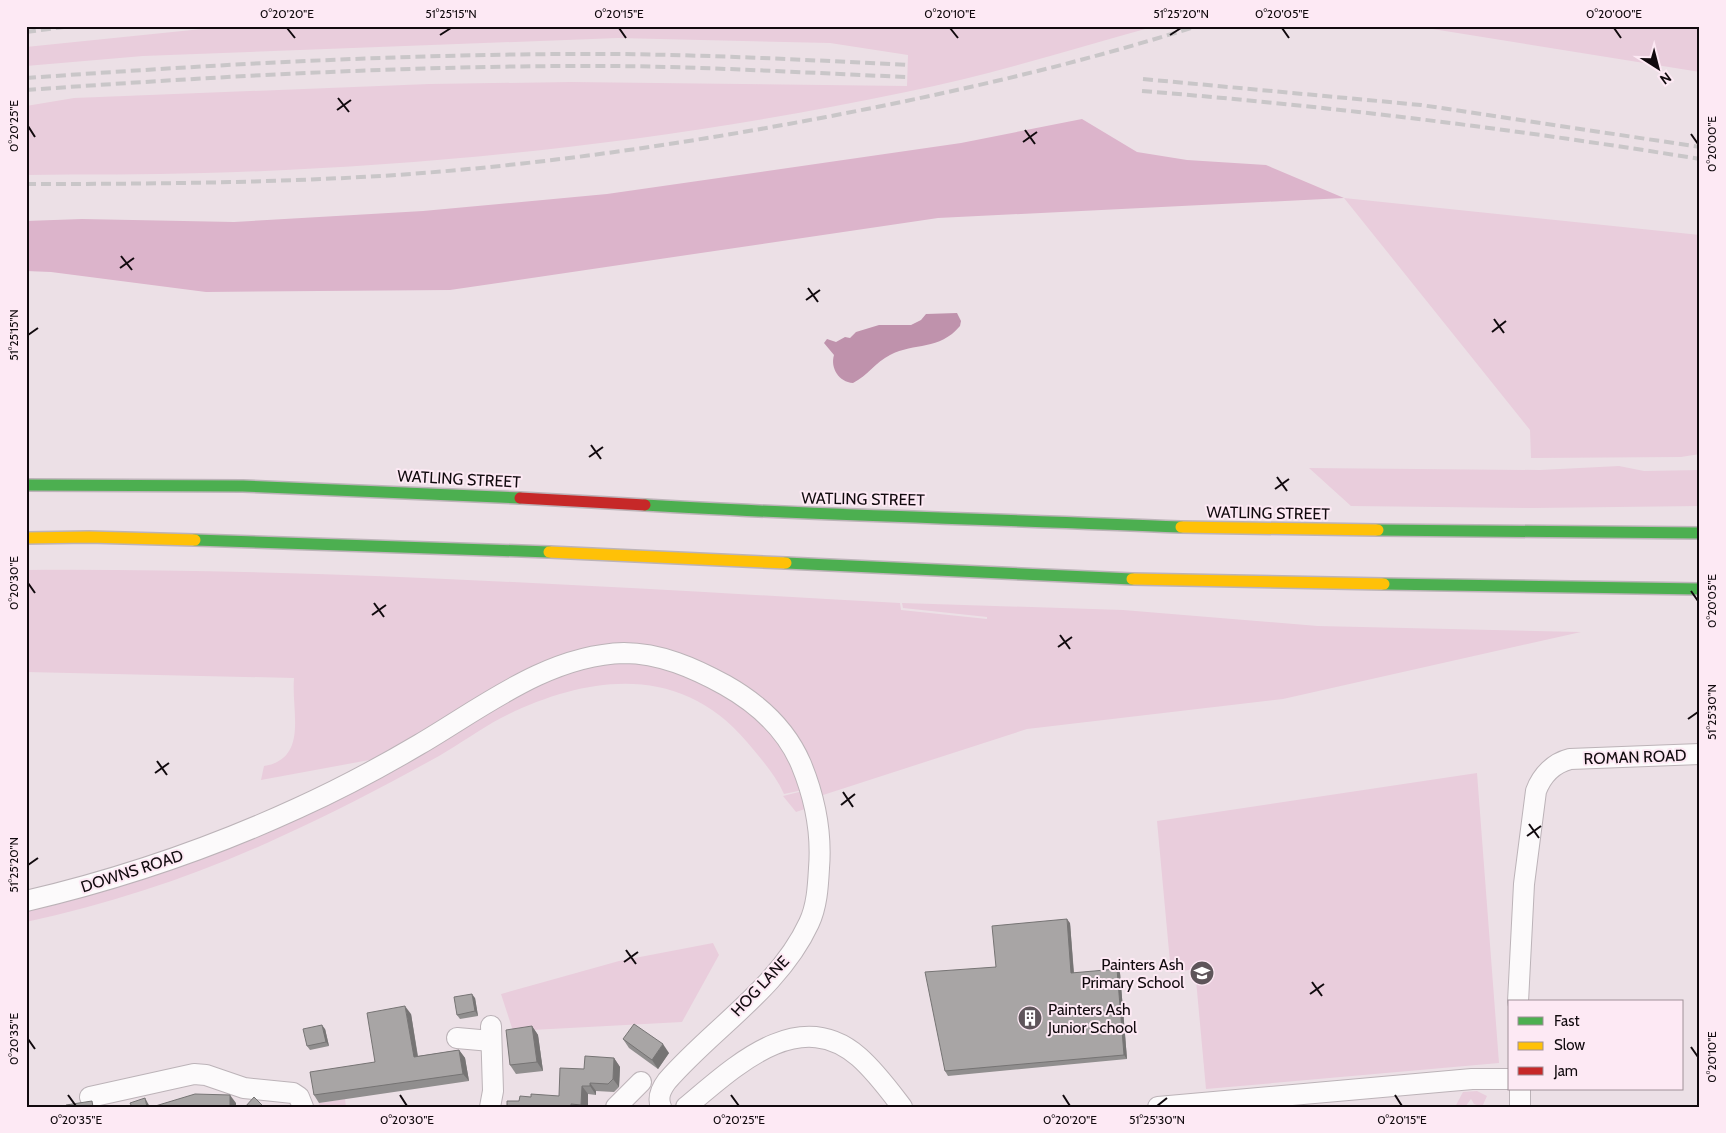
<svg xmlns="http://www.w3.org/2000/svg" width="1726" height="1133" font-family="Cabin,sans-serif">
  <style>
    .green { fill: #e9cddc }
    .forest { fill: #dcb4cb }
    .water { fill: #bf92ac }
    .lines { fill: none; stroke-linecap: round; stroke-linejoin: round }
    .street-casing { stroke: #bcb3b8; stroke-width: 22 }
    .fast-casing { stroke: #bcb3b8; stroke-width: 14 }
    .slow-casing { stroke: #bcb3b8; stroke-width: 14 }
    .jam-casing { stroke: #bcb3b8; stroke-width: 14 }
    .street { stroke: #fcfafb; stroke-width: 20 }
    .fast { stroke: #4caf50; stroke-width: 11 }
    .slow { stroke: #ffc107; stroke-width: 11 }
    .jam { stroke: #c62828; stroke-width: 11 }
    .rail { stroke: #c9c6c8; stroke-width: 4; stroke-dasharray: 10 5; stroke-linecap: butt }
    .wall { fill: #908e8e }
    .shaded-wall { fill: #767474 }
    .building { fill: #a8a5a5; stroke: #767474 }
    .ticks { fill: none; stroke: #110a0e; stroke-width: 2 }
    .labels { text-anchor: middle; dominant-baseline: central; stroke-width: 4; stroke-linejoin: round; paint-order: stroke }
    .street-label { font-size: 16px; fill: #110a0e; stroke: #fde9f4 }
    .poi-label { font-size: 16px; fill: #110a0e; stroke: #fde9f4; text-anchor: end }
    .neatline { fill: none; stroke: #110a0e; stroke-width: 2 }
    .ticks-label { font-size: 12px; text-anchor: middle; fill: #110a0e }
  </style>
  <rect width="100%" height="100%" fill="#ece0e6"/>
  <g class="green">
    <path d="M 231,26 L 1156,26 C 1073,49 990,75 906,92 C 678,140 437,167 204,173 C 145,175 86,174 26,175 L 26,106 L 74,98 L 429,84 L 571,82 L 907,86 L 908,55 L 830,43 L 618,38 L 143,56 L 26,66 L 26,47 Z"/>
    <polygon points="1414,26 1700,26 1700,72"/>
    <polygon points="1344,198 1700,235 1700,454 1681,457 1531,458 1530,430"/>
    <polygon points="1619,466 1644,471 1700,470 1700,506 1534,508 1351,506 1309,468 1540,470"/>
    <path d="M 26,570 C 318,568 609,587 900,603 L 901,610 L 987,619 L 987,617 L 903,608 L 902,603 L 1123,610 L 1318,626 L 1581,632 L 1283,699 L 1027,729 L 820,796 L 761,704 L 611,649 L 391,756 L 261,780 L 264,766 C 309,759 291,710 294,678 L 26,672 Z"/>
    <path d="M 627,660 L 696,674 L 774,731 L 803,790 L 784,794 C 775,774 761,759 747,742 C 680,662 586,675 501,718 C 480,729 460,744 439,756 C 388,784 335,812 282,836 C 201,874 114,903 26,922 L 26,909 L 185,862 L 546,677 Z"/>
    <polygon points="1477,773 1499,1063 1206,1089 1195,969 1171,973 1157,821"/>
    <polygon points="803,791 805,809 796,812 783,796"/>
    <polygon points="713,943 719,955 682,1022 513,1031 501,994 619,961"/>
    <polygon points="1477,1091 1487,1096 1482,1107 1474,1104 1471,1099 1465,1107 1455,1107 1463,1092"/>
    <polygon points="345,1099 346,1107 320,1107 319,1103"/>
  </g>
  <polygon class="forest" points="1082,119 1137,152 1187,160 1266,165 1344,198 938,218 450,290 206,292 51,272 26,271 26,221 82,219 234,222 423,211 607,194 961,143"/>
  <path class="water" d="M 957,313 L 961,321 L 960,326 C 939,351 915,342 890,355 C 876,362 867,376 853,383 C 839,382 830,368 834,355 L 824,343 L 827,339 L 836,342 L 845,337 L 850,338 L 856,332 L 879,325 L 911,325 L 921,320 L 926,314 Z"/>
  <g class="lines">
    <defs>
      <g id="street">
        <path d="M 26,901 C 120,879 211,848 298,808 C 340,789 381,767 420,744 C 483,707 548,655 624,653 C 660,653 694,668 725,685 C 757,703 786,729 801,764 C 815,798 822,831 819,868 C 818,886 817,906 809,923 C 779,988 713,1028 667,1081 C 661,1089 657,1097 661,1107"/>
        <path d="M 1518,1002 L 1524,884 L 1536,791 C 1542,775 1554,763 1570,759 L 1700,754"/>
        <polyline points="457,1038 491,1041"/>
        <polyline points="1520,1089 1520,1107"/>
        <polyline points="90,1097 194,1074 206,1075 244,1088 293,1093 299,1097 303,1107"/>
        <polyline points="490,1107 493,1091 491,1026"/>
        <polyline points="616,1107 641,1082"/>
        <path d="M 686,1107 C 733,1068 798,1004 859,1057 C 876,1072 889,1090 902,1107"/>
        <polyline points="1158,1107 1472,1079 1510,1079"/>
      </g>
      <g id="fast">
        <polyline points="26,485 243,486 520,498"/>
        <path d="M 645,505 C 823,516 1002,519 1181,527"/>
        <polyline points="1378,530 1700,533"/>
        <polyline points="195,540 549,552"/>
        <polyline points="786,563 1132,579"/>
        <polyline points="1384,584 1700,589"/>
      </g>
      <g id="slow">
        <polyline points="1181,527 1378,530"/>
        <polyline points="26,538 89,537 195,540"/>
        <polyline points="549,552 786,563"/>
        <polyline points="1132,579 1384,584"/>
      </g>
      <polyline id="jam" points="520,498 645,505"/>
    </defs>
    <use href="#street" class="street-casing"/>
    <use href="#fast" class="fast-casing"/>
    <use href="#slow" class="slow-casing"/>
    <use href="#jam" class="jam-casing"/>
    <use href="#street" class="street"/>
    <use href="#fast" class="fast"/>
    <use href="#slow" class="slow"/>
    <use href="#jam" class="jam"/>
    <g class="rail">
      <polyline points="26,32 72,26"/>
      <path d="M 26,78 C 222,64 419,53 615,54 C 713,55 810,60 908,65"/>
      <polyline points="1143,79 1421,105 1700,147"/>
      <path d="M 26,90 C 222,76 419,65 615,66 C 712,67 810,73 907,77"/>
      <path d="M 1142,91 C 1329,106 1514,129 1700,159"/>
      <path d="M 26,184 C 149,184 273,183 396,175 C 540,165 684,144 826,117 C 951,93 1075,65 1197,26"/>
    </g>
  </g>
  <g class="wall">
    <polygon points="1070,923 1074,973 1117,969 1120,973 1127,1059 948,1076 945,1071 996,967"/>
    <polygon points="475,998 478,1016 460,1019 457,1015"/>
    <polygon points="411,1014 418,1056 459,1050 465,1058 469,1081 319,1103 314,1095 375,1062"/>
    <polygon points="532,1026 538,1035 543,1071 516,1074 510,1065"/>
    <polygon points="325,1029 329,1046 310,1050 307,1046"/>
    <polygon points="623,1039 669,1053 658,1069 629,1048"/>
    <polygon points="614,1058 620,1067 619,1087 614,1092 596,1091 596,1095 588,1094 588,1107 499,1107 507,1107 519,1101 559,1096 584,1069"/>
  </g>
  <g class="shaded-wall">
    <polygon points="1067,919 1070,923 1074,977 1071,973"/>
    <polygon points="1117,969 1120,973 1127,1059 1124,1055"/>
    <polygon points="472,994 475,998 478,1016 475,1011"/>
    <polygon points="405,1006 411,1014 419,1065 414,1057"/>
    <polygon points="322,1025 325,1029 329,1046 326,1042"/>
    <polygon points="532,1026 538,1035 543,1071 537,1062"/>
    <polygon points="663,1044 669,1053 658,1069 652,1060"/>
    <polygon points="459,1050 465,1058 469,1081 463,1074"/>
    <polygon points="614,1058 620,1067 619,1087 613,1079"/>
    <polygon points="590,1083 596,1091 596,1095 590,1086"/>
    <polygon points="582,1086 588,1094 588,1107 583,1107 581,1105"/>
    <polygon points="230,1095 236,1103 236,1107 230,1107"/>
    <polygon points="145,1098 150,1107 147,1107"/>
  </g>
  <g class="building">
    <polygon points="1067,919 1071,973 1117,969 1124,1055 945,1071 925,972 996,967 992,926"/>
    <polygon points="472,994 475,1011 457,1015 454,997"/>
    <polygon points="405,1006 414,1057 459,1050 463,1074 314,1095 310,1072 375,1062 367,1013"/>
    <polygon points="634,1024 663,1044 652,1060 623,1039"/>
    <polygon points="322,1025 326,1042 307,1046 303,1029"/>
    <polygon points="532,1026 537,1062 510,1065 506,1030"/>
    <polygon points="585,1056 614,1058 613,1079 608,1084 590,1083 590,1086 582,1086 581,1105 571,1104 571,1107 499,1107 507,1107 507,1101 519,1101 520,1096 531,1097 531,1094 559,1096 560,1068 584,1069"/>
    <polygon points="195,1094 230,1095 230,1107 152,1107"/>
    <polygon points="254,1097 264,1107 245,1107"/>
    <polygon points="145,1098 147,1107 132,1107 130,1103"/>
    <polygon points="92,1101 93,1107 66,1107 66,1105"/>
  </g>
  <path class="ticks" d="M 287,28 L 295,38M 619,28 L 626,38M 950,28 L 958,38M 1282,28 L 1289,38M 1614,28 L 1621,38M 440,35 L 451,28M 1170,35 L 1181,28M 338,98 L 349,112M 337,110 L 351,100M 28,126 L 35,137M 1025,130 L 1035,144M 1691,134 L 1698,144M 1023,142 L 1037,132M 121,256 L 132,270M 120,268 L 134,258M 808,288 L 818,302M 806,300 L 820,290M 1494,319 L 1504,333M 1492,332 L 1506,321M 28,335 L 38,328M 591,445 L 601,459M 589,457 L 603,447M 1277,477 L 1287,491M 1275,489 L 1289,479M 28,583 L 35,593M 1691,591 L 1698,601M 374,603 L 384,617M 372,615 L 386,605M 1060,635 L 1070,649M 1058,647 L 1072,637M 1688,719 L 1698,712M 157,761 L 167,775M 155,773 L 169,763M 843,792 L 853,807M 841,805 L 855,794M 1529,824 L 1539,838M 1527,836 L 1541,826M 28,865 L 38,858M 626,950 L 636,964M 624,962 L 638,952M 1312,982 L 1322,996M 1310,994 L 1324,984M 28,1039 L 35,1049M 1691,1047 L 1698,1057M 68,1095 L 76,1106M 400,1095 L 407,1106M 731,1095 L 739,1106M 1063,1095 L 1070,1106M 1395,1095 L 1402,1106M 1157,1106 L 1167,1098"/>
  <defs>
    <symbol id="school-disc" viewBox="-11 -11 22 22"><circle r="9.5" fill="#5e555a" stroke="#fde9f4"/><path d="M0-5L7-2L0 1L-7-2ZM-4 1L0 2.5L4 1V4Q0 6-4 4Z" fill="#fff"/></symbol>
    <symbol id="building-disc" viewBox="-11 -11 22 22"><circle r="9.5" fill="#5e555a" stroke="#fde9f4"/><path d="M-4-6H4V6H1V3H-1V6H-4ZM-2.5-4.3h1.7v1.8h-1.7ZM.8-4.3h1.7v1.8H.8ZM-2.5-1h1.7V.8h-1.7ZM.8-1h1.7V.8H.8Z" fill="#fff"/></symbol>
  </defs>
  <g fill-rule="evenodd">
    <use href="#school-disc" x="1188" y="959" width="28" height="28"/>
    <use href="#building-disc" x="1016" y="1004" width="28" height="28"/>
  </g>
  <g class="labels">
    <g class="street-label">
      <text transform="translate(459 479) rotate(3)">WATLING STREET</text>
      <text transform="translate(863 499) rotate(1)">WATLING STREET</text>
      <text transform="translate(1268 513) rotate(1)">WATLING STREET</text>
      <text transform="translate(1635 757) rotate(-2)">ROMAN ROAD</text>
      <text transform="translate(132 871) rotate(-18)">DOWNS ROAD</text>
      <text transform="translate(760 986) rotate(-47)">HOG LANE</text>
    </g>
    <g class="poi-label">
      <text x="1184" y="964">Painters Ash<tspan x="1184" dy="18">Primary School</tspan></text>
      <text x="1048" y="1009" text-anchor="start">Painters Ash<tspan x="1048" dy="18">Junior School</tspan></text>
    </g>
  </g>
  <rect width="1726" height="1133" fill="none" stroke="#fde9f4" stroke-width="55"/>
  <rect x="1508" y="1000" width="175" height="90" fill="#fde9f4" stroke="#9f9098"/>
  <rect x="1518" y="1017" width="25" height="8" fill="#4caf50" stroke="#9f9098"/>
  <text x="1554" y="1026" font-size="15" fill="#110a0e">Fast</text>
  <rect x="1518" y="1042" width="25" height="8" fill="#ffc107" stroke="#9f9098"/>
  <text x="1554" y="1050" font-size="15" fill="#110a0e">Slow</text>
  <rect x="1518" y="1067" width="25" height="8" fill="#c62828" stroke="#9f9098"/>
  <text x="1554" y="1076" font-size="15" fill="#110a0e">Jam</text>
  <g transform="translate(1658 68) rotate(144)" stroke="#fde9f4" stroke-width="4" paint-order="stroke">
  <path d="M0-4L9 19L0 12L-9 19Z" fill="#110a0e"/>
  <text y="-8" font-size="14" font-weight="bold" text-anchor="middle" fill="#110a0e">N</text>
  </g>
  <rect x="28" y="28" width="1670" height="1078" class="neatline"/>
  <g class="ticks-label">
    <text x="287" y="18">0°20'20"E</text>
    <text x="451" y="18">51°25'15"N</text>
    <text x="619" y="18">0°20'15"E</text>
    <text x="950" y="18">0°20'10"E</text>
    <text x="1181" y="18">51°25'20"N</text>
    <text x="1282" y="18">0°20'05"E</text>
    <text x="1614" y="18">0°20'00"E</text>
    <text transform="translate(14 126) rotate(-90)" y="4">0°20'25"E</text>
    <text transform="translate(1712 144) rotate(-90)" y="4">0°20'00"E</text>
    <text transform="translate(14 335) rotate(-90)" y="4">51°25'15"N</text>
    <text transform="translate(14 583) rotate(-90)" y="4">0°20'30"E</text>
    <text transform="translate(1712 601) rotate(-90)" y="4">0°20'05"E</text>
    <text transform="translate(1712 712) rotate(-90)" y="4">51°25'30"N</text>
    <text transform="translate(14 865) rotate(-90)" y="4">51°25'20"N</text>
    <text transform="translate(14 1039) rotate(-90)" y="4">0°20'35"E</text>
    <text transform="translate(1712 1057) rotate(-90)" y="4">0°20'10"E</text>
    <text x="76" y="1124">0°20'35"E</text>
    <text x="407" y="1124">0°20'30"E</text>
    <text x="739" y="1124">0°20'25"E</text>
    <text x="1070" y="1124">0°20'20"E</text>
    <text x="1157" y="1124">51°25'30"N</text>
    <text x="1402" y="1124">0°20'15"E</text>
  </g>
</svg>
